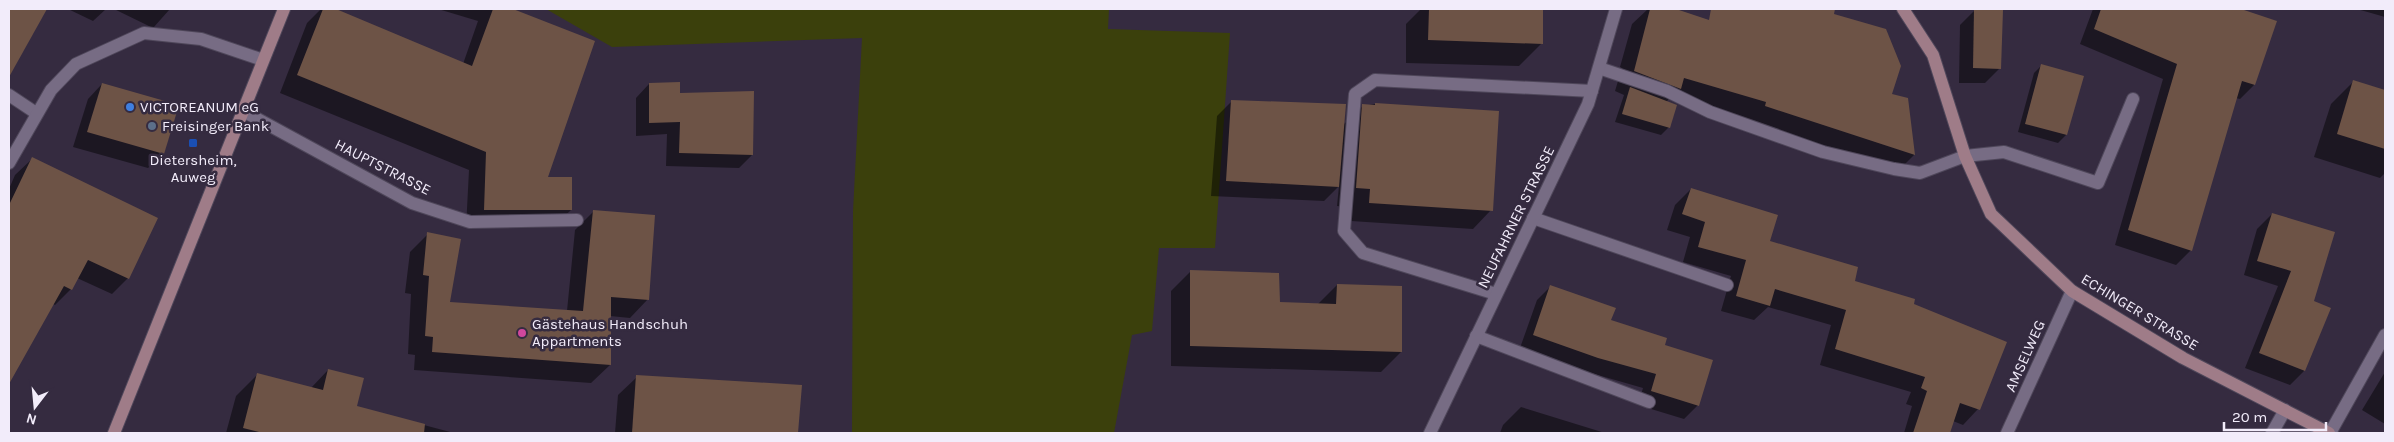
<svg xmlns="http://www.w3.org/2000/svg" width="2394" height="442" font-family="Karla,sans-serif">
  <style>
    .green { fill: #3b400c }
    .shadow { fill: #0007 }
    .building { fill: #6d5346 }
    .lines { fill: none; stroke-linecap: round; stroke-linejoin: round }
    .lane-casing { stroke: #4f475a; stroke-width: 14 }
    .street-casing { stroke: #4f475a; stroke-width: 14 }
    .secondary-casing { stroke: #4f475a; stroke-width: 14 }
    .lane { stroke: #776c84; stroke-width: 12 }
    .street { stroke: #776c84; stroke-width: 12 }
    .secondary { stroke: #9f7c88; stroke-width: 12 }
    .shop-dot { fill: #3f7fe0; stroke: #352b40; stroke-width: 2 }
    .service-dot { fill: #5c6f8a; stroke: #352b40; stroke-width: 2 }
    .transit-dot { fill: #1a4fb4; stroke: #352b40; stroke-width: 2 }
    .hotel-dot { fill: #d1479c; stroke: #352b40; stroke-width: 2 }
    .labels { text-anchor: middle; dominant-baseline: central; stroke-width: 5; stroke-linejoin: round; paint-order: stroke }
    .poi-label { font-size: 15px; fill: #f2ecfa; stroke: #352b40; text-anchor: start }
    .street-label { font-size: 15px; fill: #f2ecfa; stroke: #352b40 }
  </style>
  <rect width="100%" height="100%" fill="#352b40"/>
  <polygon class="green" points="546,9 1109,9 1108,29 1230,33 1215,248 1159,248 1152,331 1132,335 1114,433 852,433 853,211 862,38 612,47"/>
  <g class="shadow">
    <polygon points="9,9 45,9 25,45 11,60 9,58"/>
    <polygon points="68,9 106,9 93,21"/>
    <polygon points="114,9 170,9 153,28"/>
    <polygon points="321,9 333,9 463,64 478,21 438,9 510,9 593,42 546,178 571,210 553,227 466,228 469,170 280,93 307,23"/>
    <polygon points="1421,9 1542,9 1542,43 1519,66 1406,63 1406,24"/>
    <polygon points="1648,9 1667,9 1768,38 1777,9 1834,9 1832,15 1890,95 1907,99 1914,155 1894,175 1669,99 1666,102 1669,127 1661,135 1615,122 1624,95 1615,91 1622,68 1620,67 1632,24"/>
    <polygon points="2093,9 2199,9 2215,15 2222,9 2237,9 2276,21 2254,85 2240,99 2236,98 2191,250 2176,265 2115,245 2163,79 2080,44"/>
    <polygon points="2357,9 2385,9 2385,17"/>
    <polygon points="1975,10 2000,68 1985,83 1959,83 1960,25"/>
    <polygon points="2042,65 2066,135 2058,143 2018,132 2034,73"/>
    <polygon points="2354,81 2385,92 2385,173 2380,178 2314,157 2331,104"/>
    <polygon points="102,84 163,154 148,168 73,147 88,99"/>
    <polygon points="649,84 679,94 752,155 739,168 666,166 667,134 636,136 636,98"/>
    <polygon points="1232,101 1343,125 1363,106 1375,104 1491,210 1473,229 1351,221 1352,207 1337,206 1339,186 1324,201 1211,196 1217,116"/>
    <polygon points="32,159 128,278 112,294 77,278 71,289 55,305 53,304 9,381 9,189 15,175"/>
    <polygon points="1691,189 1769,242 1853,282 1912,304 1978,409 1963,425 1953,421 1949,433 1904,433 1912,406 1906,404 1911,392 1820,365 1831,325 1768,307 1754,320 1721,311 1731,276 1683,262 1690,237 1667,230 1675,205"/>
    <polygon points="593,212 648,299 630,318 610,316 610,365 591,383 414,370 415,355 408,354 411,294 405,293 410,252 428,234 449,303 567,311 575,230"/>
    <polygon points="2272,214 2313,302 2304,371 2290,385 2245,368 2278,286 2244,275 2257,229"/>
    <polygon points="1191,271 1279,303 1318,304 1337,285 1401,352 1381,372 1171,366 1171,291"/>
    <polygon points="1550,287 1610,321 1663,346 1698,405 1684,419 1638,405 1643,388 1584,371 1520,348 1537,300"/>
    <polygon points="328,370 356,407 454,433 226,433 236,396 258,374 311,388"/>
    <polygon points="2385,372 2385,424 2362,410"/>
    <polygon points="637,377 801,387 796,433 615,433 618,395"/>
    <polygon points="1521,407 1605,433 1500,433 1503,425"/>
  </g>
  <g class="building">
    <polygon points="9,9 47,9 9,77"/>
    <polygon points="323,9 336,9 472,66 493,9 513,9 595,41 548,177 572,177 572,210 484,210 486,152 297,75"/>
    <polygon points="1429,9 1543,9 1543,44 1428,40"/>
    <polygon points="1650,9 1676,9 1709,20 1711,9 1835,9 1834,14 1886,29 1901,66 1892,94 1908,98 1915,155 1765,106 1766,102 1684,78 1681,89 1634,71"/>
    <polygon points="1974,9 2003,10 2001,69 1973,68"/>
    <polygon points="2101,9 2241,9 2277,21 2255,85 2242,81 2192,251 2128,230 2177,64 2094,29"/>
    <polygon points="2041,64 2084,76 2067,135 2025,124"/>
    <polygon points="2353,80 2385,90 2385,149 2337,134"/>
    <polygon points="680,82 680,93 754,91 753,155 679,153 680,122 649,123 649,83"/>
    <polygon points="102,83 179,105 164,154 87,132"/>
    <polygon points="1630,87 1677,105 1670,128 1622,114"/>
    <polygon points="1231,100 1346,104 1339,187 1226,181"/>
    <polygon points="1375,103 1499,111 1493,211 1369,203 1370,189 1356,188 1362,104 1375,105"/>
    <polygon points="32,157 158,218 129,279 88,260 72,290 64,286 9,384 9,205"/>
    <polygon points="1691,188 1778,215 1770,241 1858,267 1855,281 1915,299 1914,304 2007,342 1980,410 1960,403 1950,433 1913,433 1927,391 1921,388 1925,377 1835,349 1846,310 1775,289 1770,306 1736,296 1746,260 1698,247 1705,222 1682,214"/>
    <polygon points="593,210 655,215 649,300 611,297 611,365 432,352 433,337 425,336 429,276 423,275 427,232 461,239 450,302 583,311"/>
    <polygon points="2272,213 2335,232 2314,301 2331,308 2305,371 2259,353 2291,271 2257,261"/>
    <polygon points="1190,270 1279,273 1280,302 1336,304 1337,284 1402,286 1402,352 1190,346"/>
    <polygon points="1550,285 1616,308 1611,320 1667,338 1665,345 1713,360 1699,406 1651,391 1656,374 1598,358 1533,335"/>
    <polygon points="328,369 364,378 357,406 425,424 424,433 263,433 243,428 257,373 323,390"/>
    <polygon points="636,375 802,385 798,433 632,433"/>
  </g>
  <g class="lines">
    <defs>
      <g id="lane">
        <polyline points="1599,68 1667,91 1710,112 1823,152 1894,169 1920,173 1965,156 2004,152 2098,183 2133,99"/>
        <polyline points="243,111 412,203 470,222 577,220"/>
        <polyline points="1533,218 1727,285"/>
        <polyline points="1496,294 1363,253 1344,231 1355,94 1375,80 1592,91"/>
        <polyline points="1476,336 1649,402"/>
        <polyline points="2272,433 2285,410"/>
      </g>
      <g id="street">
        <polyline points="9,95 36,113"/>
        <polyline points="9,163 51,90 76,64 144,33 201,39 263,60"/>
        <polyline points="1430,433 1588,104 1616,9"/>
        <polyline points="2007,433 2072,291"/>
        <polyline points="2330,433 2385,335"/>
      </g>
      <g id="secondary">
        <polyline points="1903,9 1933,55 1965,156 1991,214 2072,291 2183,358 2329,433"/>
        <polyline points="114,433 284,9"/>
      </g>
    </defs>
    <use href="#lane" class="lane-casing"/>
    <use href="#street" class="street-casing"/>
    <use href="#secondary" class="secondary-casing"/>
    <use href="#lane" class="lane"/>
    <use href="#street" class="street"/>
    <use href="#secondary" class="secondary"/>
  </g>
  <circle class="shop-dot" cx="130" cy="107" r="5"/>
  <circle class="service-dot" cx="152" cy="126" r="5"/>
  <rect class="transit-dot" x="188" y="138" width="10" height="10" rx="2.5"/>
  <circle class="hotel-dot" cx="522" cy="333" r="5"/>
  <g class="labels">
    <g class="poi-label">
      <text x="140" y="107">VICTOREANUM eG</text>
      <text x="162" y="126">Freisinger Bank</text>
      <text x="193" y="160" text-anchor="middle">Dietersheim,<tspan x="193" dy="17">Auweg</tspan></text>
      <text x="532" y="324">Gästehaus Handschuh<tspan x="532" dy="17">Appartments</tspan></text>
    </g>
    <g class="street-label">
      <text transform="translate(383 167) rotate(27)">HAUPTSTRASSE</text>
      <text transform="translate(1516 217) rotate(-64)">NEUFAHRNER STRASSE</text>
      <text transform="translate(2140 312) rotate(31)">ECHINGER STRASSE</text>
      <text transform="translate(2025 356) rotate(-66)">AMSELWEG</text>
    </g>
  </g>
  <rect width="2394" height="442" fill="none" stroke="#f2ecfa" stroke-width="20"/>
  <g transform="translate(35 407) rotate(196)" stroke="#352b40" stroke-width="4" paint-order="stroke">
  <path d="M0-4L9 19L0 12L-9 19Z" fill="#f2ecfa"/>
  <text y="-8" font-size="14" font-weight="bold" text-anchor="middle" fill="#f2ecfa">N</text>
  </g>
  <path d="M2224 422v8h102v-8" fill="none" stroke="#f2ecfa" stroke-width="2.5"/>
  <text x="2232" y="422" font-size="15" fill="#f2ecfa" stroke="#352b40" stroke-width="4" paint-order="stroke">20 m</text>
</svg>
